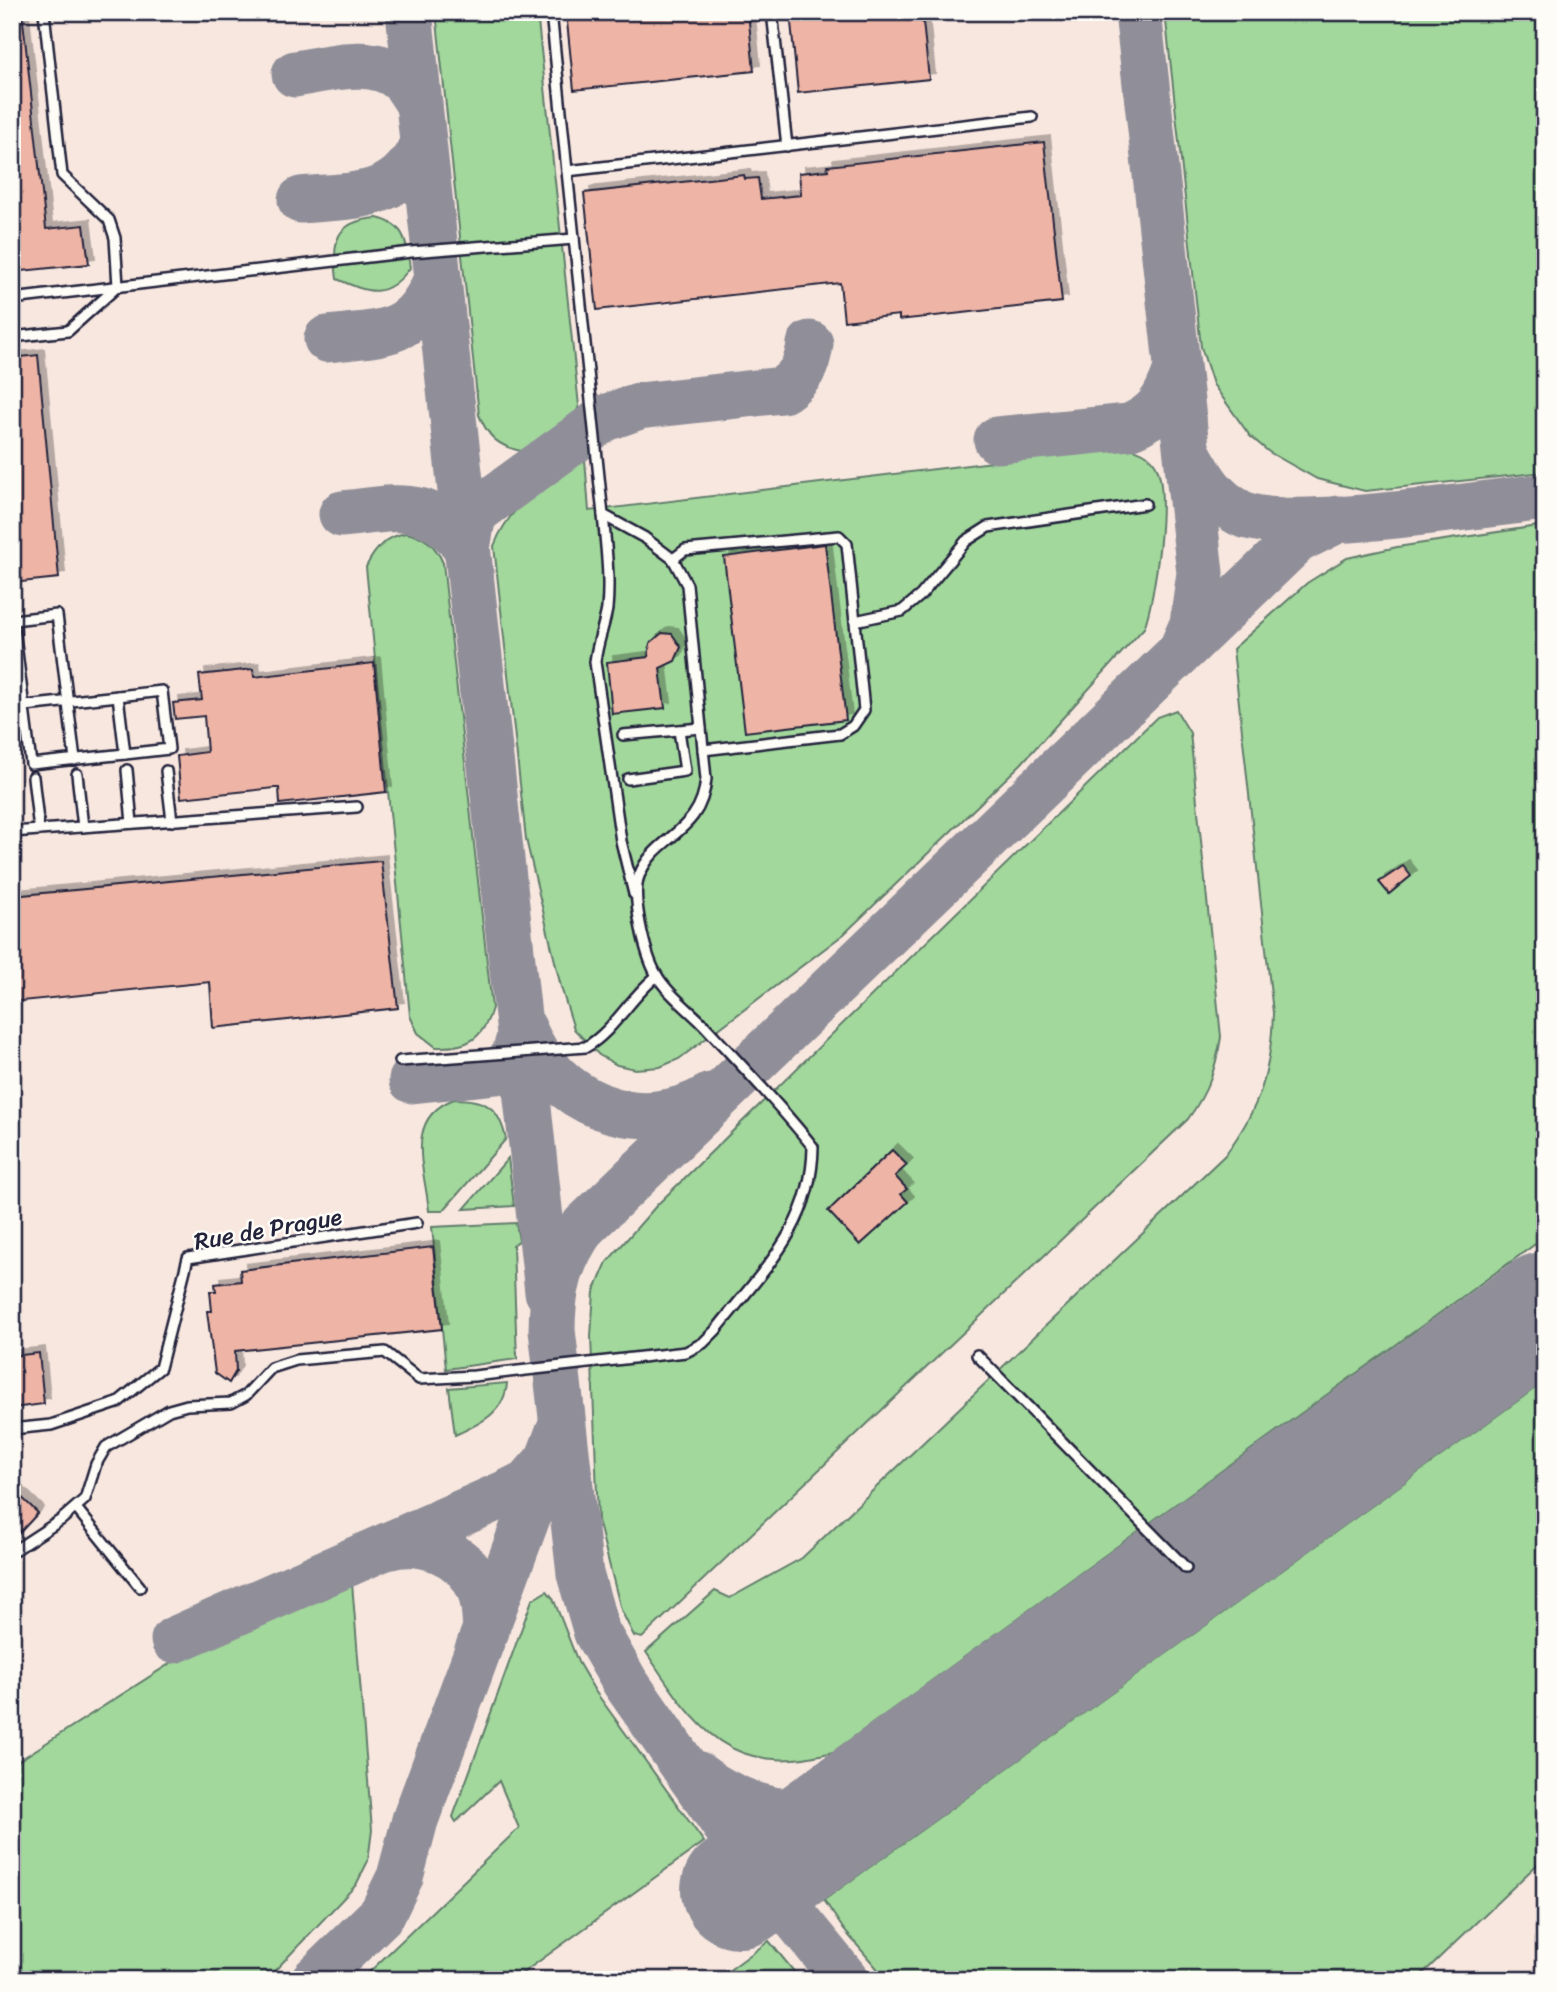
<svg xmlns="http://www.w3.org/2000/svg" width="1557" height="1992" font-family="Sriracha,sans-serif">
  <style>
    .built { fill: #f8e7df }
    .green { fill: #a2d89c; stroke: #627d6c; stroke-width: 2 }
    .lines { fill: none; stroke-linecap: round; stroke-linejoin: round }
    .taxiway { stroke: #908f99; stroke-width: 47 }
    .runway { stroke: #908f99; stroke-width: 116 }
    .building { fill: #eeb5a6; stroke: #22223b; stroke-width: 2; filter: url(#shadow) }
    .lane-casing { stroke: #22223b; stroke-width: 14 }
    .lane { stroke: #fdfcf7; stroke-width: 9 }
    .labels { text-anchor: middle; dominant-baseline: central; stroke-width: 5; stroke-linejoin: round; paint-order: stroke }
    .street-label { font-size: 24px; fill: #22223b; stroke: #fdfcf7 }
  </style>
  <defs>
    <filter id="shadow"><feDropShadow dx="6" dy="-6" stdDeviation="0" flood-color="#0004"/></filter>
  </defs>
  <rect width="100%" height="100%" fill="#fdfcf7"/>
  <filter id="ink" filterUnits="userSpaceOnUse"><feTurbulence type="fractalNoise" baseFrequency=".0143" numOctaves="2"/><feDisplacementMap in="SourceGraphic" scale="14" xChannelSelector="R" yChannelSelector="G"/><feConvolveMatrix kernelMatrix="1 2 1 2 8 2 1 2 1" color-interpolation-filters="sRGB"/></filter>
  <g filter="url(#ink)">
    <rect class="built" x="12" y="12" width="1533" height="1968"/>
    <g class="green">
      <path d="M 436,12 L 537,12 L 579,406 L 574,418 L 521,451 C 498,446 488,437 479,415 Z"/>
      <polygon points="1165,12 1545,12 1545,472 1365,491 1317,479 1269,452 1250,436 1213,384 1201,347"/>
      <path d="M 377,218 C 405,224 407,242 410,268 C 386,300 369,293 337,279 C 332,242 334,221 377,218 Z"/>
      <path d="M 1117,447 C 1131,448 1146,450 1155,464 C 1171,489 1155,600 1144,628 L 1021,764 L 844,934 L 679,1059 L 660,1067 L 635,1069 L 617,1065 L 599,1055 L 574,1029 L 561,987 L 526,839 L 494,546 C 512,500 546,485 585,459 L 589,511 Z"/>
      <path d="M 1545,525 L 1545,1237 L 833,1752 C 730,1779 697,1729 646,1652 L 715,1591 L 730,1598 L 802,1558 L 1225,1155 C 1260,1108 1271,1072 1273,1013 L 1233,649 L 1307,583 L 1347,558 L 1397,547 Z"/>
      <path d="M 406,533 C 426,537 435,544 443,563 L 492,1008 C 483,1040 467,1048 436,1047 L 418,1033 L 410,1016 L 366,567 C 374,550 387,536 406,533 Z"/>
      <path d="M 1176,710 L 1190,733 L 1221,1037 C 1216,1069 1207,1093 1188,1119 L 642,1638 L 634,1636 L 621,1610 L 598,1520 L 591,1336 L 594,1292 L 607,1262 L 657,1205 L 1157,717 Z"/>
      <path d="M 454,1099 C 486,1099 499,1107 506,1139 L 443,1211 L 429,1211 C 425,1169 403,1119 454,1099 Z"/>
      <polygon points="508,1158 514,1206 464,1209"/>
      <polygon points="516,1223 519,1241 513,1245 517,1359 446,1369 432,1227"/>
      <polygon points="1545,1381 1545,1857 1416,1980 887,1980 844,1930 824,1900"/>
      <path d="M 507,1383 C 505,1413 479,1424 455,1435 L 449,1388 Z"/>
      <polygon points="352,1583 372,1830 368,1861 356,1885 266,1980 12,1980 12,1765 185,1654"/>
      <polygon points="547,1591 553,1598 578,1662 595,1691 704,1842 513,1980 361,1980 519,1828 499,1781 456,1822 453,1817 532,1600"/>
      <polygon points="769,1941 801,1980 716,1980"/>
    </g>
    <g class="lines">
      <g class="taxiway">
        <polyline points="409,12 548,1292"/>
        <polyline points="1138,12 1200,573 1193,624 1182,649"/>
        <path d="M 295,74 C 328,69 375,54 403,81 C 409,87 414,97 419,104"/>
        <path d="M 301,200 C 353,195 399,201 422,145"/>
        <path d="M 327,339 C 385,332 414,337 438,276"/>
        <path d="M 997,440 L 1129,427 C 1157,416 1166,400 1176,372"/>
        <path d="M 1188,454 C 1201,478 1214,500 1240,513 C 1285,536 1485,503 1545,497"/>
        <path d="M 342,514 C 399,508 429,497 467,548"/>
        <path d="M 467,548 L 472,520 L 478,510 L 605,418 L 639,406 L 783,390 C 801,377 807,366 810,344"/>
        <path d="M 523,1028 C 554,1104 639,1139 711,1096"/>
        <polyline points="412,1080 497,1071 513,1060 521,1034"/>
        <path d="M 387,1547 C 422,1537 463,1552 479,1587 C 485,1600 485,1616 486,1631"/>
        <polyline points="174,1640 507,1493 529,1482 550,1458"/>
        <path d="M 696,1774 C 746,1812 801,1824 861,1802"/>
        <polyline points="314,1980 382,1914 400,1877 415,1820 559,1431"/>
        <path d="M 846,1980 L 760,1875 L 625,1682 L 597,1633 L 580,1574 L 552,1330 C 552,1290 560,1259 584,1226 L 1297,540 L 1339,519"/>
      </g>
      <polyline class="runway" points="739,1890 1545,1310"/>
    </g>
    <g class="building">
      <polygon points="12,12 22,12 46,229 84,225 89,264 12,272"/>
      <polygon points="566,12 748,12 754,71 574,90"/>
      <polygon points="790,12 922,12 929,79 798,93"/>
      <polygon points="1044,142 1062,302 899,320 899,315 844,321 840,283 597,310 584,193 744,175 745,179 758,178 761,199 801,195 799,173 828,170 827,166"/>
      <polygon points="38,355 59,578 12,583 12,358"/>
      <polygon points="825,544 846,720 745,732 724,557"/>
      <polygon points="662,633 672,634 681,647 675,661 660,668 665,708 612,714 607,662 648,657 650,643"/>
      <polygon points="374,663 386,792 280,804 279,788 275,788 181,798 177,756 207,752 204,716 175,719 173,703 202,700 199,675 253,669 254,677"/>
      <polygon points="381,861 398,1008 213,1028 210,982 12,1002 12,896"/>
      <polygon points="1403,866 1411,876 1389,894 1379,882"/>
      <polygon points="892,1150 907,1165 895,1176 907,1189 901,1194 908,1202 860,1245 828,1211"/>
      <polygon points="433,1247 442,1329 235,1351 236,1371 229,1383 215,1373 207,1311 212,1311 210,1291 216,1291 215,1284 241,1281 240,1270"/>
      <polygon points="39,1353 44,1404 12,1408 12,1356"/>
      <polygon points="12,1488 38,1513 12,1541"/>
    </g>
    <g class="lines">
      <defs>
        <g id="lane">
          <polyline points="551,12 567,171"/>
          <polyline points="772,12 787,146"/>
          <polyline points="12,299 411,252 574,239"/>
          <polyline points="12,337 68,331 118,286 115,238 109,220 62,175 44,12"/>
          <path d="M 603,515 C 606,547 610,578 607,609 C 604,627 597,643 595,662 L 621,841 L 634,894"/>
          <polyline points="673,559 685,550 839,536 847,544 864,710 853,726 840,734 703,750"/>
          <polyline points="855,621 902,611 921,595 966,541 988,527 1145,504"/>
          <polyline points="118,696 162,691 169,749 125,754"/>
          <polyline points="25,706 118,696 125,754 31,764 13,620 57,615 75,760"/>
          <polyline points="623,735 701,728"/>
          <polyline points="127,770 132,823"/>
          <polyline points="166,771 172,821"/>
          <polyline points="77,774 83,827"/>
          <polyline points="33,777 39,830"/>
          <polyline points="628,779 685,771 679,730"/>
          <polyline points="12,832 357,807"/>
          <path d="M 400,1061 L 586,1047 C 614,1031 631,996 657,976"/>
          <polyline points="977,1355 1186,1568"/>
          <polyline points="12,1429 51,1425 117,1403 160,1368 188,1258 417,1223"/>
          <polyline points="76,1508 140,1587"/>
          <path d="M 12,1552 L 61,1520 L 85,1499 L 96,1464 L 106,1447 L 169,1410 L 187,1405 L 231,1403 L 246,1395 L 271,1368 L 296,1360 L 385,1352 L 419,1379 L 474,1376 L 686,1352 L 703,1343 L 716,1330 C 762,1271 812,1227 813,1147 C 779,1104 740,1064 703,1024 C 688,1009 666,992 656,974 C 645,954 631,897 639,876 C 655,834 701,835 706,779 L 687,585 L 673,559 L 645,538 L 603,515 L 567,171 L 1032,117"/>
        </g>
      </defs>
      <use href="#lane" class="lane-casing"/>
      <use href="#lane" class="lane"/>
    </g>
  </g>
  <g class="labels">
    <g class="street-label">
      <text transform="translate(268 1229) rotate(-10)">Rue de Prague</text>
    </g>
  </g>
  <rect width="1557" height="1992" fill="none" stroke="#fdfcf7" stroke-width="42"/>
  <rect x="21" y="21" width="1515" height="1950" fill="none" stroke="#22223b" stroke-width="2.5" filter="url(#ink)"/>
</svg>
